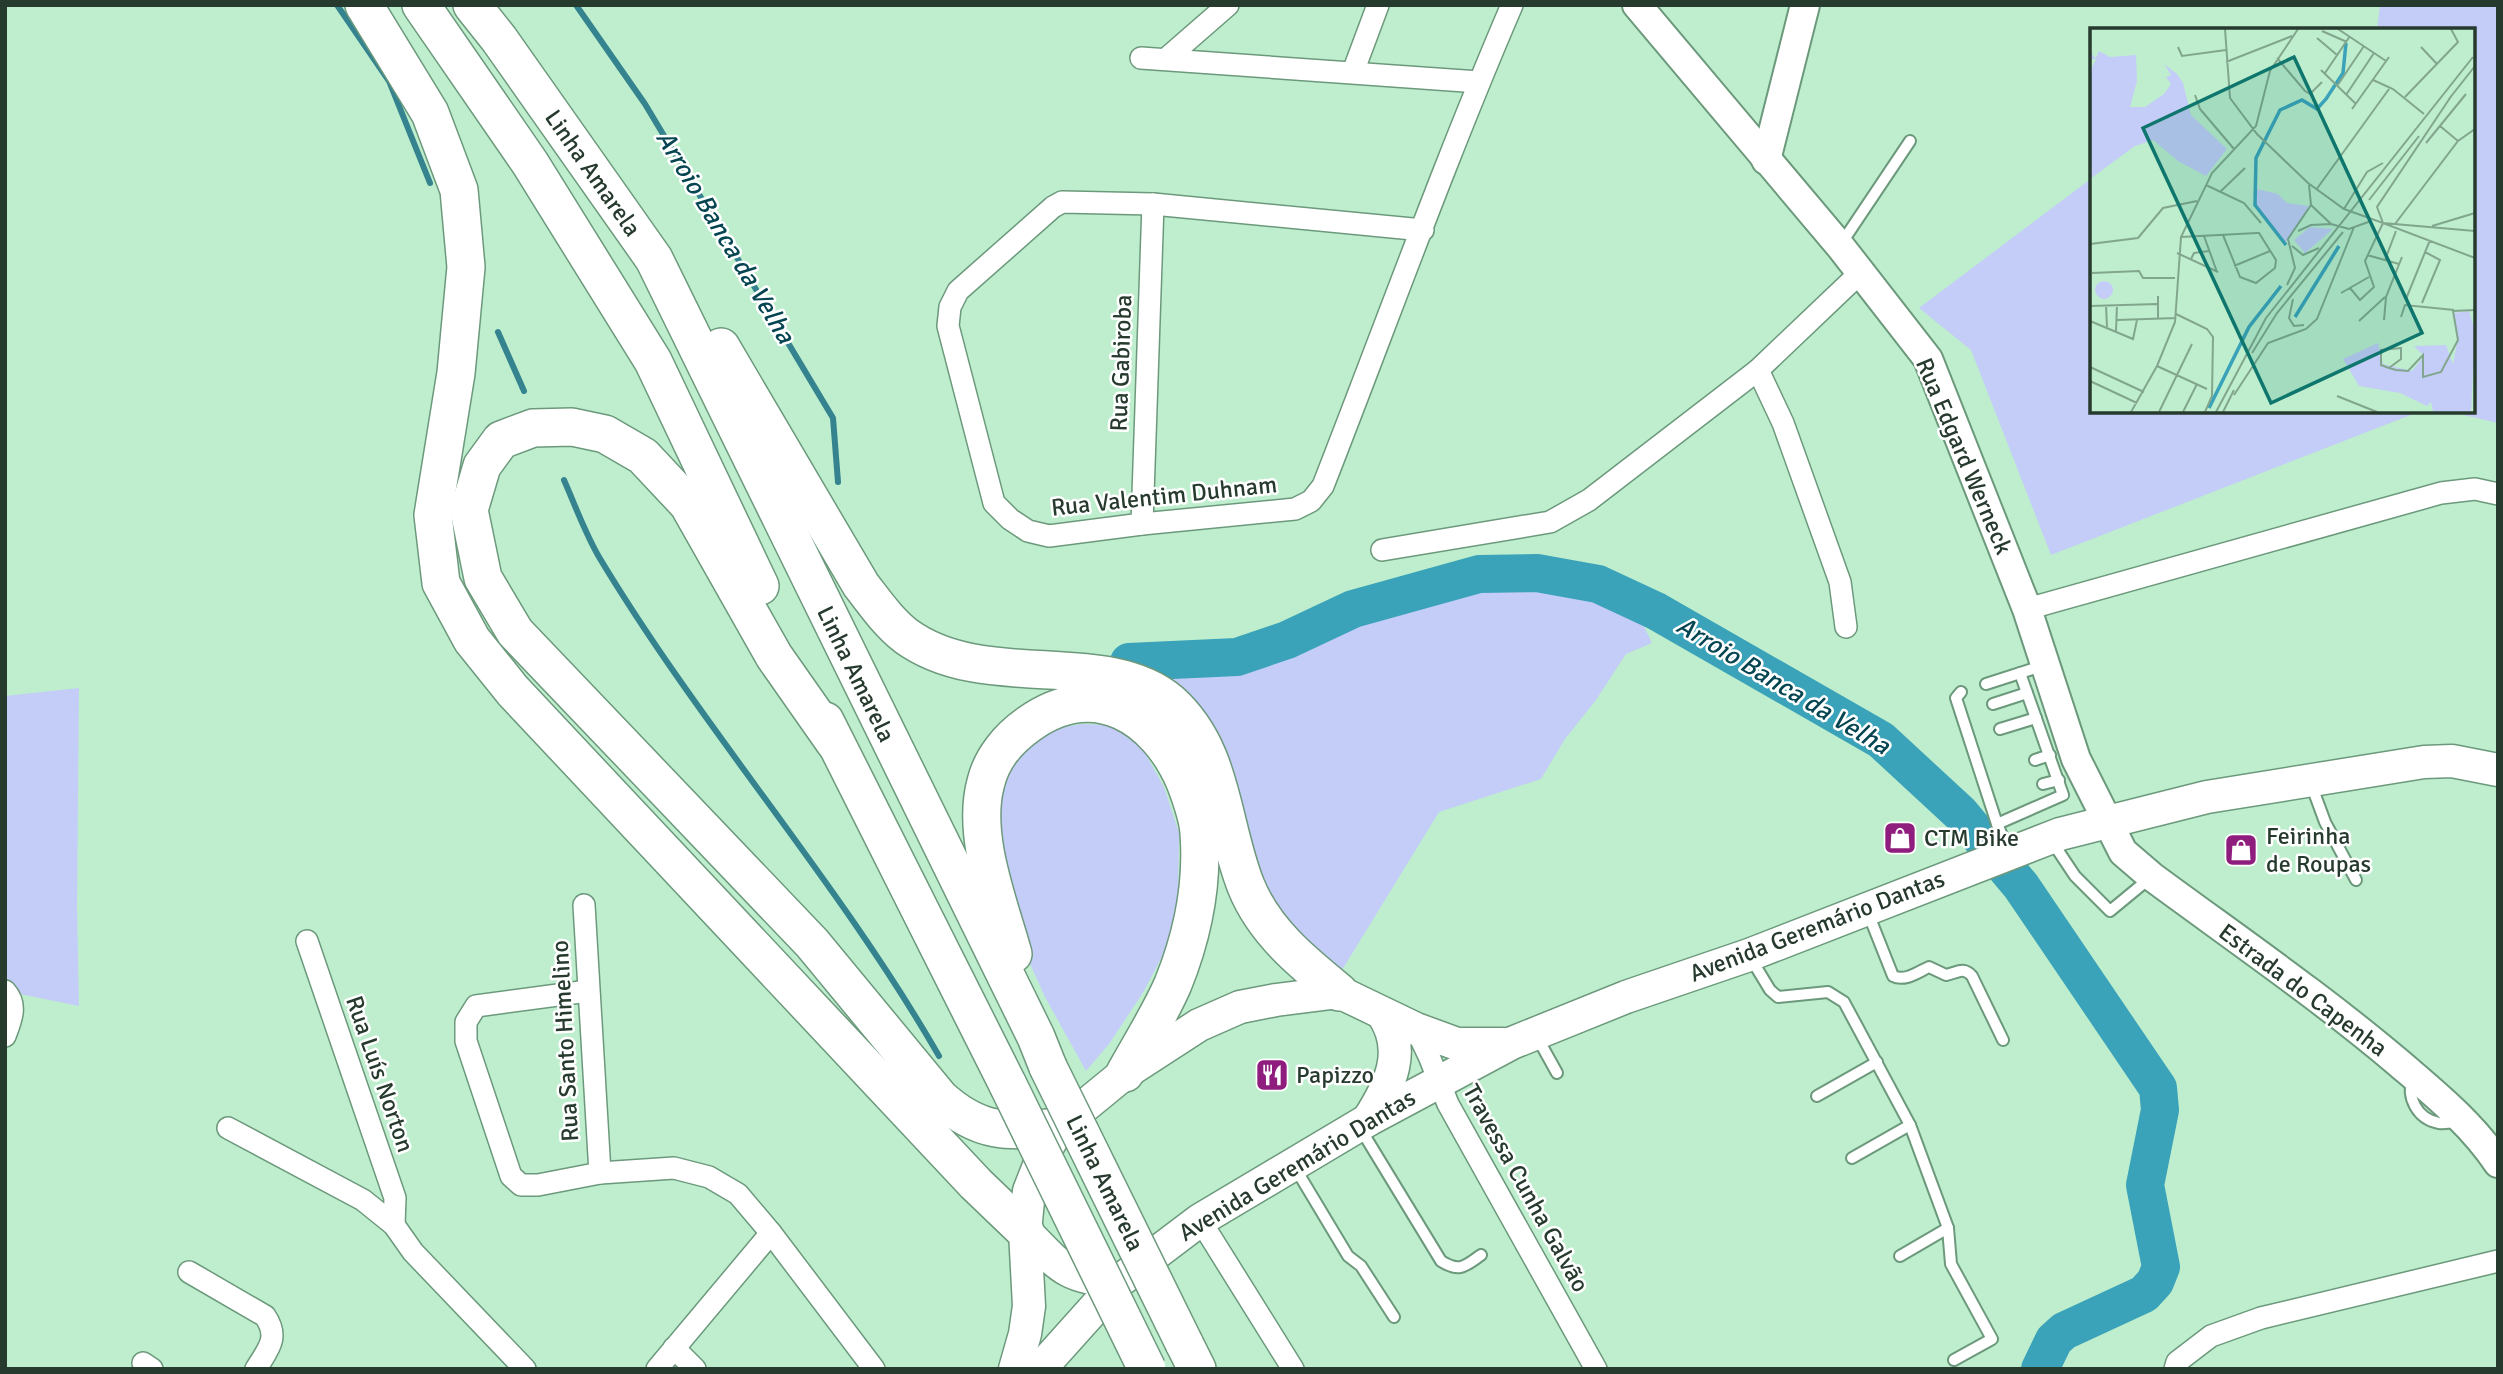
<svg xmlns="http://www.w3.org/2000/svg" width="2503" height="1374" font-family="Signika,sans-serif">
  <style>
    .green { fill: #c4cdf8 }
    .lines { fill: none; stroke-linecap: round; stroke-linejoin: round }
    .stream { stroke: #34838f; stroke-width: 6 }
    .river { stroke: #3aa2b9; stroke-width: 38 }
    .lane-casing { stroke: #6c997c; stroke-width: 14 }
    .street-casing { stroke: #6c997c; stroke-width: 24 }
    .secondary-casing { stroke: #6c997c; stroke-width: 32 }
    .primary-casing { stroke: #6c997c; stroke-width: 35 }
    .highway-casing { stroke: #6c997c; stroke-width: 40 }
    .lane { stroke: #fff; stroke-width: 10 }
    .street { stroke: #fff; stroke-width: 21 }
    .secondary { stroke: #fff; stroke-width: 28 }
    .primary { stroke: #fff; stroke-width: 32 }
    .highway { stroke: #fff; stroke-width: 37 }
    .highway-bridge-casing { stroke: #6c997c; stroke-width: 40; stroke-linecap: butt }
    .highway-bridge { stroke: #fff; stroke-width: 37 }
    .labels { text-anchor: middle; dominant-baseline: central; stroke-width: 5; stroke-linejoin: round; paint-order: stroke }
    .street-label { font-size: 24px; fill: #273a2e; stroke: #fff }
    .poi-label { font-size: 24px; fill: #273a2e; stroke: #fff; text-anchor: start }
    .water-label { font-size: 26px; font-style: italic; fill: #054551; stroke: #fff }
    .inset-river { fill: none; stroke: #3aa2b9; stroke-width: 3.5 }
    .inset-road { fill: none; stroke: #82a68d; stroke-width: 2 }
    .view { fill: #0f766e; fill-opacity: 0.15; stroke: #0f766e; stroke-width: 3.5 }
    .inset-edge { fill: none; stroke: #273a2e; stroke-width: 3.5 }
  </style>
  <rect width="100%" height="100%" fill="#beeecd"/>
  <g class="green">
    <polygon points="2380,5 2498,5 2498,423 2446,411 2473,411 2473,30 2377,30"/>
    <polygon points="2092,178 2092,411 2421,411 2051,555 1971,350 1919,308"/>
    <polygon points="1497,572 1628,594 1652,643 1626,654 1596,700 1565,739 1541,779 1439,812 1342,970 1285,924 1250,860 1235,778 1217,734 1185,694 1152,671"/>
    <polygon points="79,688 77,907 79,1006 5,991 5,696"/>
    <polygon points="1081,724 1113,725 1140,744 1164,787 1179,833 1178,901 1166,949 1144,991 1109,1044 1086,1071 1045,997 1027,957 997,852 1003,774 1026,742 1050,730"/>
  </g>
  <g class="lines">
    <g class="stream">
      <polyline points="337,5 389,81 430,183"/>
      <polyline points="576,5 645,104 833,418 838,482"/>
      <polyline points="498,332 524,391"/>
      <path d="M 564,480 C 575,505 585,533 599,557 C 703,730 839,882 939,1056"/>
    </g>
    <polyline class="river" points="1129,662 1237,657 1287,640 1353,609 1479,574 1537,573 1598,584 1656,611 1881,740 1960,813 2021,886 2158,1088 2160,1110 2145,1185 2161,1267 2155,1282 2144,1294 2064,1331 2054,1340 2040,1369"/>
    <defs>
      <g id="lane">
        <polyline points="1841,244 1910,141"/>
        <polyline points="1986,684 2045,665"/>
        <polyline points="1961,692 1956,698 1997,824 2008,849"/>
        <polyline points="1993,704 2027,693"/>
        <polyline points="2000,729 2036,718"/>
        <polyline points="2035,760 2050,755"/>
        <polyline points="2043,784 2059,780"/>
        <polyline points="2311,784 2325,822 2356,880"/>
        <polyline points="1997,824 2063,795 2020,673"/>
        <polyline points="2051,840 2075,876 2110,911 2150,878"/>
        <path d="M 1868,913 L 1893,976 C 1905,982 1918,972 1929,967 L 1946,975 C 1957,973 1963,966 1972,976 L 2003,1040"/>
        <polyline points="1750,957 1770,990 1778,997 1828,992 1844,1002 1910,1125 1948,1228 1951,1264 1992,1339 1954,1360"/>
        <polyline points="1537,1037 1557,1073"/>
        <path d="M 2413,1078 C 2406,1097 2417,1119 2439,1123 C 2445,1124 2451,1122 2457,1122"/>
        <polyline points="1817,1096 1877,1062"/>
        <path d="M 1360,1128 L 1441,1261 C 1460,1273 1465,1266 1481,1255"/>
        <polyline points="1852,1158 1910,1125"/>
        <polyline points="1294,1166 1348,1256 1361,1266 1394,1317"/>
        <polyline points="1900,1256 1948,1228"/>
      </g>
      <g id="street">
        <polyline points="1141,58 1479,82"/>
        <polyline points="1166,59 1228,5"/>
        <polyline points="1353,72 1378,5"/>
        <path d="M 1423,230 L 1153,204 L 1062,202 L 1053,207 L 958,291 L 950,307 L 948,326 L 994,503 L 1010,519 L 1028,531 L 1049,536 L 1142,524 L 1295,509 L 1311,501 L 1323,486 C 1386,325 1444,163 1512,5"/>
        <polyline points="1758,370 1783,423 1840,582 1846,627"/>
        <polyline points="1142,524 1153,204"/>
        <polyline points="1382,550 1550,522 1589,500 1758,370 1861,272"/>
        <polyline points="2027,609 2441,493 2475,489 2498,494"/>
        <polyline points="584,905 600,1173"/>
        <polyline points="307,941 395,1198 394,1225"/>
        <path d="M 5,991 C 18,1005 11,1020 5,1036"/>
        <polyline points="588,991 476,1006 466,1022 466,1041 511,1176 521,1185 538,1185 600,1173 674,1168 709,1177 738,1194 771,1233 874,1369"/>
        <polyline points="1416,1029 1429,1056 1448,1104 1596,1369"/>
        <polyline points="228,1128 363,1200 394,1225 413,1252 525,1369"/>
        <polyline points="1200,1220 1293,1369"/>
        <path d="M 189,1272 L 265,1316 C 280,1338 268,1349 256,1369"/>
        <polyline points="674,1348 695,1369"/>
        <polyline points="143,1363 152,1369"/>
        <polyline points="657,1369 771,1233"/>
        <polyline points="2175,1369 2177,1362 2211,1336 2261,1318 2498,1261"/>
      </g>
      <g id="secondary">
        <path d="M 1637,5 L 1840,246 L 1928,359 L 2027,609 L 2076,759 L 2123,852 L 2151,876 C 2235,938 2321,997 2400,1064 C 2435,1094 2472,1124 2498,1163"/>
        <polyline points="1766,160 1805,5"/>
      </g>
      <g id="primary">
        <path d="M 1368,1120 C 1390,1086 1408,1050 1382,1013"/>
        <path d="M 1025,1231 C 1062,1269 1064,1276 1118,1282"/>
        <polyline points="1015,1369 1025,1334 1029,1306 1025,1231 1029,1191 1044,1153 1059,1127 1125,1073 1199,1025 1240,1007 1276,1000 1339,992 1416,1029 1457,1044 1503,1044"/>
        <polyline points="1040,1369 1118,1282 1200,1220 1368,1120 1512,1043 1626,997 1749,955 2060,834 2207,797 2424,762 2452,761 2498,770"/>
      </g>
      <g id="highway">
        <polyline points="364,5 430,113 459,190 466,267 456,373 433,515 441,583 472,640 513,691 976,1184 1025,1231"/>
        <polyline points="421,5 530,163 653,361 760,586"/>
        <polyline points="472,5 499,39 654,259 1036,1037 1048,1067"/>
        <path d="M 721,347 L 861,585 C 875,603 888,622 906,636 C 984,693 1105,647 1170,702 C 1224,750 1221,824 1246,886 C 1264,931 1302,962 1339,992"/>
        <polyline points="825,721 1008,1085"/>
        <path d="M 835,743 L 774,656 L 688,504 L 643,456 L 605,434 L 572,427 L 533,428 L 501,440 L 482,466 L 469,510 L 483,578 L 515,632 L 812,943 L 940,1098 C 980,1134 1007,1132 1059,1127"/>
        <path d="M 1013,954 C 999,903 971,835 986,782 C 992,758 1009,738 1029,724 C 1095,677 1157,716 1185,782 C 1191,798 1198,816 1199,833 C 1203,884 1192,937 1173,984 C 1160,1014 1141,1044 1125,1073"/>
        <polyline points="1184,1343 1197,1369"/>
      </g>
    </defs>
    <use href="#lane" class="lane-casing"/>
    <use href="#street" class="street-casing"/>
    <use href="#secondary" class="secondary-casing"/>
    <use href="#primary" class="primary-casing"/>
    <use href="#highway" class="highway-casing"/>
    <use href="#lane" class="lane"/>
    <use href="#street" class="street"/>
    <use href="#secondary" class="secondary"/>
    <use href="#primary" class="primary"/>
    <use href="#highway" class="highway"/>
    <defs>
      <g id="highway-bridge">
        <polyline points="1048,1067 1184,1343"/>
        <polyline points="1008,1085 1147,1369"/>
      </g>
    </defs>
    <use href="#highway-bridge" class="highway-bridge-casing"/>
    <use href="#highway-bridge" class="highway-bridge"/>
  </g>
  <defs>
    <symbol id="shop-square" viewBox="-11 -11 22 22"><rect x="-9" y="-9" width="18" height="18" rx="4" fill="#8f1d7e" stroke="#fff"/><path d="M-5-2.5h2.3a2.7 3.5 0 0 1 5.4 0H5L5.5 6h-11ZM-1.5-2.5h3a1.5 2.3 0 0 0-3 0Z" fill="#fff"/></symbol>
    <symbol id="restaurant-square" viewBox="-11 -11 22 22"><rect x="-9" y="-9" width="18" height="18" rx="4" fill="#8f1d7e" stroke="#fff"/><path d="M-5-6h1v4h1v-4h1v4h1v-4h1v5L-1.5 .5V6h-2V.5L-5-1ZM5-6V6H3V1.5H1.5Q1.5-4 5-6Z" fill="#fff"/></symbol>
  </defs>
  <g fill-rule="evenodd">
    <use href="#shop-square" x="1881" y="819" width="38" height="38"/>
    <use href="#shop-square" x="2222" y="831" width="38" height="38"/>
    <use href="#restaurant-square" x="1253" y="1056" width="38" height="38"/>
  </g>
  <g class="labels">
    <g class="street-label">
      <text transform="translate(593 173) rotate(55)">Linha Amarela</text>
      <text transform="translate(1121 363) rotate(-88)">Rua Gabiroba</text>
      <text transform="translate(1964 456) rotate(67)">Rua Edgard Werneck</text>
      <text transform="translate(1164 496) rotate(-6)">Rua Valentim Duhnam</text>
      <text transform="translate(856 674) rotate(64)">Linha Amarela</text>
      <text transform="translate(1817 926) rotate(-21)">Avenida Geremário Dantas</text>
      <text transform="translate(2303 990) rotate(37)">Estrada do Capenha</text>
      <text transform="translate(565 1041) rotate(-93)">Rua Santo Himelino</text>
      <text transform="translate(380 1074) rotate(71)">Rua Luís Norton</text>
      <text transform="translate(1297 1165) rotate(-31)">Avenida Geremário Dantas</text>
      <text transform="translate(1105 1183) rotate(64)">Linha Amarela</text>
      <text transform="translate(1526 1188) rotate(61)">Travessa Cunha Galvão</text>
    </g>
    <g class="poi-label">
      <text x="2266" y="836">Feirinha<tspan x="2266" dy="28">de Roupas</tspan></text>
      <text x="1924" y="838">CTM Bike</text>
      <text x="1296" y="1075">Papizzo</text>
    </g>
    <g class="water-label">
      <text transform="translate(725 237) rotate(59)">Arroio Banca da Velha</text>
      <text transform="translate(1783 686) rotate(31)">Arroio Banca da Velha</text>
    </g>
  </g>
  <g transform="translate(2090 28)">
    <rect width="385" height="385" fill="#beeecd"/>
    <path d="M 9,23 L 20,29 L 46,27 L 47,53 L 40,79 L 55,79 L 74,66 L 81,56 L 76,49 L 81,47 L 74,36 L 87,46 L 93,55 L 101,87 L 137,121 L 116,148 L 88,133 L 63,112 L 45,118 L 0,151 L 0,44 L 6,31 L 0,31 L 0,25 L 6,30 ZM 167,161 L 188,166 L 197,175 L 219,178 L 196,214 L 167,181 L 163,166 ZM 220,199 L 243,201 L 215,225 L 204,212 ZM5 262a9 9 0 1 1 18 0a9 9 0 1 1-18 0ZM 379,283 L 385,303 L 381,384 L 343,384 L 341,374 L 337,378 L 310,365 L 269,358 L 253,331 L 288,315 L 293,336 L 322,343 L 334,328 L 324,318 L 356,317 L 363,336 L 368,309 L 363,285 Z" fill="#c4cdf8"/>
    <path class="inset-river" d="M 196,217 L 165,177 L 166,130 L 190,82 L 212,72 L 227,81 L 236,71 L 253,45 L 256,15M 205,289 L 249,218M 119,380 L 159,299 L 191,258"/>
    <path class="inset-road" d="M 135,1 L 140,70 L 167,106 L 218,155 L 254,181 L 293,195 L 385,203M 248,1 L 296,33M 232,3 L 257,14M 227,10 L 247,27M 88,19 L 92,28 L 136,22M 331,19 L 347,36M 187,30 L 215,63 L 220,66 L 232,54M 136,34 L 202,8M 231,42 L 266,76M 235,45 L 260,8M 283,52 L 303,61 L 334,86M 247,58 L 274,18M 105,67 L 110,81 L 144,121M 256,67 L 284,25M 315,69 L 368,14 L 361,1M 359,71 L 385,38M 262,81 L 299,29M 350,98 L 368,113M 336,115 L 376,66M 116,157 L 154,175 L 171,195M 219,157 L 221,177 L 241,196 L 259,201 L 281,193M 226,162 L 299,61M 131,163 L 155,140M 279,172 L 329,108M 254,181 L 277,144 L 293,135M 293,195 L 287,179 L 362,67M 305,196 L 368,113 L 385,101M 342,198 L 385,185M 208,203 L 221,197 L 241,196M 114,208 L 127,244M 91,209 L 167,205 L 169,205 L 186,232 L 185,240 L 166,255 L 150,249 L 133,207M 0,216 L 48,210 L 73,180 L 107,173M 202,218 L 213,227 L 229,220M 87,225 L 128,244M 277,227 L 309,236M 101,231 L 104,225 L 119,223M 295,232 L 306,203M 144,238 L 180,223M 2,245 L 49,243 L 53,250 L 85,250M 197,257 L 205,240 L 198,211 L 221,177M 260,260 L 270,272 L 284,259 L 275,233 L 293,195 L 385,230M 251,265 L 279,249M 68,268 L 68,291M 203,271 L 199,290 L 204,298 L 214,297M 316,271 L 340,212M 332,275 L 350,232 L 335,224M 16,277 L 17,299M 0,278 L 67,276M 86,286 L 117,301 L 123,309 L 122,368 L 115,384M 311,289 L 315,277 L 364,282M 27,292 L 86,290M 294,292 L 296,269 L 312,229M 0,293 L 43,311 L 47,292M 269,293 L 295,269M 26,303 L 27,277M 162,325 L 187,285 L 253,204M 67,338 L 117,361M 0,339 L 54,364M 299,340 L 311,331 L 311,320 L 291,322 L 291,337 L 299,340 L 306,342 L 318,343 L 333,327 L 333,349 L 351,344 L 368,312 L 363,283 L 385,282M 0,353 L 47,375M 144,367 L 178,315 L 216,301 L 227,291 L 264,199M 247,368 L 287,384M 41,384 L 67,338 L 85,294 L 91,209 L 122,145 L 166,98 L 180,43 L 208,1M 69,384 L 102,316M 93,384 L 107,356M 126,384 L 176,290 L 383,29M 133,384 L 144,362"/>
    <path class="view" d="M 204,29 L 332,305 L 181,375 L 53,100 Z"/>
    <rect width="385" height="385" class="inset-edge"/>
  </g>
  <rect width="2503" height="1374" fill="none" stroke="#273a2e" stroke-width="14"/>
</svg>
